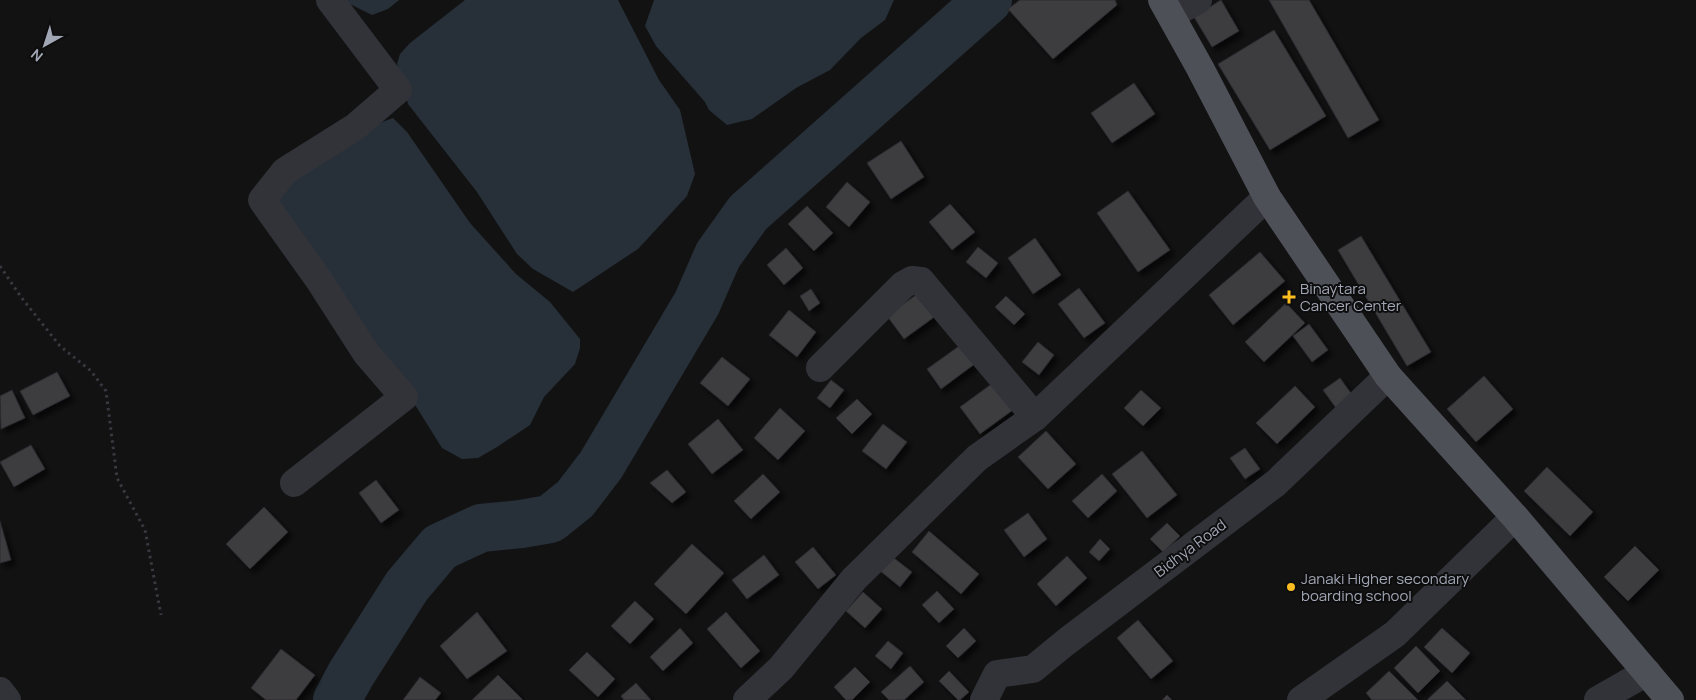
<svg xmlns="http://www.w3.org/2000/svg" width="1696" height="700" font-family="Manrope,sans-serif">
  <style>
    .water { fill: #273038 }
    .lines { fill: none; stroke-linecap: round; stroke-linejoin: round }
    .river { stroke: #273038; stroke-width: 48 }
    .building { fill: #3c3c41; stroke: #2c2b2f; filter: url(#shadow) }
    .path { stroke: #383a40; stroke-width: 3; stroke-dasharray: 2.5 4; stroke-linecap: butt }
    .minor { stroke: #323339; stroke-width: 28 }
    .major { stroke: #4e5058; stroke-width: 28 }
    .poi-dot { fill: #fcbd21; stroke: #0d0d0e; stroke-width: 2 }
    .labels { text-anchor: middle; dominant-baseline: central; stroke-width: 4; stroke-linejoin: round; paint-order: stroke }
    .poi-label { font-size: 15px; fill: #a2a7b5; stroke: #0d0d0e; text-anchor: start }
    .street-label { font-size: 15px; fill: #a2a7b5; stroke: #0d0d0e }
  </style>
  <defs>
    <filter id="shadow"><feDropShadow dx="4.5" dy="4.5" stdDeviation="2.5" flood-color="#0009"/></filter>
  </defs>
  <rect width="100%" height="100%" fill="#121213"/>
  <g class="water">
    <polygon points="342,0 399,0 388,9 372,15"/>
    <polygon points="465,0 618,0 659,80 680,110 695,174 687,196 638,249 573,292 533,269 517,254 477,192 408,104 397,64 400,54 410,43"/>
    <polygon points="654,0 894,0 885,20 861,38 830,70 796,88 752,119 727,125 709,110 705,102 656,46 645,26"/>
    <polygon points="393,118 407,132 470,223 516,274 550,302 580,339 580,348 575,364 544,397 530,425 497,447 478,458 462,459 442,448 417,408 277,208 277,193 377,124"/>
  </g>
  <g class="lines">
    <polyline class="river" points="337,700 351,674 407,586 440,547 481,528 521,524 550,519 575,499 601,465 697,303 718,255 748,213 988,0"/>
  </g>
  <g class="building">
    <polygon points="1020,0 1115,0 1117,5 1053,59 1008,9"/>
    <polygon points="1221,0 1239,31 1212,47 1194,17"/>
    <polygon points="1269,0 1309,0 1379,120 1348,138"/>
    <polygon points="1274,30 1326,116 1270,150 1218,64"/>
    <polygon points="1134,83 1155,114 1112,143 1091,113"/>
    <polygon points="901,141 924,177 891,199 867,163"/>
    <polygon points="847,182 870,202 849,227 826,207"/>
    <polygon points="1128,191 1170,250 1138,272 1097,213"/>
    <polygon points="950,204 975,232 952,250 929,222"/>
    <polygon points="807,206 833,233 814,251 788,224"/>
    <polygon points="1361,236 1431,352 1407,366 1338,250"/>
    <polygon points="1035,238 1061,275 1033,294 1008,258"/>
    <polygon points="978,247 998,263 986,278 966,262"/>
    <polygon points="786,248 803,268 784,285 767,265"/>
    <polygon points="1260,252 1285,281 1233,325 1209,295"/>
    <polygon points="1079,288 1105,323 1084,338 1058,304"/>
    <polygon points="811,289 820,303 809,311 800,296"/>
    <polygon points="920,292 937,315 904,339 887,316"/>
    <polygon points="1006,296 1025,314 1014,325 995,307"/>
    <polygon points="1286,303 1305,323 1264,362 1245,342"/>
    <polygon points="789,310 816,332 797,357 769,335"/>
    <polygon points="1309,324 1328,350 1312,362 1293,336"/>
    <polygon points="1038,342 1054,355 1039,375 1022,362"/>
    <polygon points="962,344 976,363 941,389 927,369"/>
    <polygon points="722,357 750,379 728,406 700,383"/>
    <polygon points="57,372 70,396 33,415 20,391"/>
    <polygon points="1484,376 1513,409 1476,442 1447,409"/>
    <polygon points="1340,378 1353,396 1336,408 1323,390"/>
    <polygon points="831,380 844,390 830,408 817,398"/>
    <polygon points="997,380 1017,407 980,434 960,407"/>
    <polygon points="1295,386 1315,407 1277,444 1256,423"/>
    <polygon points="12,390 25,418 1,429 0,396"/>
    <polygon points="1141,390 1161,408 1143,426 1124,408"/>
    <polygon points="857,399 872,414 852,434 836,418"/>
    <polygon points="780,408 805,431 778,460 754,438"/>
    <polygon points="718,419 743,450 712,474 688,444"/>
    <polygon points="883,424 907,442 886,469 862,451"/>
    <polygon points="1046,431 1076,464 1048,489 1018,457"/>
    <polygon points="31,445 45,469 14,487 0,462"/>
    <polygon points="1245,448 1260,469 1245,479 1230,458"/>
    <polygon points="1142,451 1177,495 1147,518 1112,474"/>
    <polygon points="1547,467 1593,512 1570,536 1524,491"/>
    <polygon points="667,470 686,492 672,503 650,483"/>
    <polygon points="763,474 780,492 751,519 734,501"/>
    <polygon points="1102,474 1117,491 1088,518 1072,501"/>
    <polygon points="376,480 399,510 381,523 359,493"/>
    <polygon points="264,507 288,532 250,569 226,544"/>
    <polygon points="1028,513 1047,539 1024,557 1004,530"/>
    <polygon points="0,521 11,560 0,563"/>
    <polygon points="1167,523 1180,536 1163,552 1150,539"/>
    <polygon points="929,531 979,574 961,594 912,552"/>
    <polygon points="1100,539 1110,549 1099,561 1089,552"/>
    <polygon points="692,544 724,573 686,614 654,584"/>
    <polygon points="1635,546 1659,570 1628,601 1604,577"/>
    <polygon points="813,547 836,575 818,589 795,562"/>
    <polygon points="764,555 779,575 747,599 732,580"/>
    <polygon points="890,555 912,572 900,587 879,570"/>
    <polygon points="1067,556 1087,578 1056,606 1037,584"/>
    <polygon points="937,591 954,609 939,623 922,605"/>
    <polygon points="863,592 882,609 865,628 846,611"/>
    <polygon points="635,601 654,619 630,644 611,626"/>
    <polygon points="477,612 507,651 467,679 440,646"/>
    <polygon points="726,612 760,651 741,668 707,629"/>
    <polygon points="1138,620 1173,661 1151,679 1117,638"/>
    <polygon points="680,628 693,643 663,671 650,657"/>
    <polygon points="964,628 976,641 958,658 946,646"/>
    <polygon points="1442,628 1470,653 1452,673 1424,647"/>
    <polygon points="888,641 903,653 891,669 875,656"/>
    <polygon points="1416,646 1440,671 1418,693 1394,668"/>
    <polygon points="281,649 315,675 296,700 266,700 251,688"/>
    <polygon points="587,652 615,679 598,697 569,670"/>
    <polygon points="910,666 924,682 904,700 889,700 881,692"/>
    <polygon points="855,667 870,682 852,700 846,700 834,687"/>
    <polygon points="949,671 969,692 960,700 958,700 939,681"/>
    <polygon points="1389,671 1418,700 1372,700 1366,693"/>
    <polygon points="498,675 523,700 472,700"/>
    <polygon points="420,677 441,693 435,700 403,700"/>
    <polygon points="1447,681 1466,700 1427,700"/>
    <polygon points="636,683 651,700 624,700 621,696"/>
    <polygon points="1167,695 1172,700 1162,700"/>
  </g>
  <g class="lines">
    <polyline class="path" points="0,266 21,297 60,346 91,371 106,391 117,478 145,530 161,615"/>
    <g class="minor">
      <polyline points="1171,15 1198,0"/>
      <polyline points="820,368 903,285 912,280 921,281 1035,417"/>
      <polyline points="294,483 404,397 366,353 319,280 262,200 285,171 355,127 398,90 330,0"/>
      <polyline points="0,691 7,700"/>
      <polyline points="747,700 781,668 854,579 977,458 1035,417 1267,197"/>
      <polyline points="984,700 997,674 1033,669 1066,642 1276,483 1388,376"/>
      <polyline points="1301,700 1395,634 1515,517"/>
      <polyline points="1598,700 1647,672"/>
    </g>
    <polyline class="major" points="1162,0 1200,68 1267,197 1388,376 1515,517 1670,700"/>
  </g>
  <g class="poi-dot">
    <path d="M1286.5 289.5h5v5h5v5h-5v5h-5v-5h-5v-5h5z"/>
    <circle cx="1291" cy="587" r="5"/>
  </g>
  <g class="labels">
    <g class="poi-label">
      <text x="1300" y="288">Binaytara<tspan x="1300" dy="17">Cancer Center</tspan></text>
      <text x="1301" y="578">Janaki Higher secondary<tspan x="1301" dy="17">boarding school</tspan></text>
    </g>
    <g class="street-label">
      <text transform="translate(1190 548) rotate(-37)">Bidhya Road</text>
    </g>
  </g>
  <g transform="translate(45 45) rotate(219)" stroke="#0d0d0e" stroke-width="4" paint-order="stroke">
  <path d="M0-4L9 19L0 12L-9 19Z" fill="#a2a7b5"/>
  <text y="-8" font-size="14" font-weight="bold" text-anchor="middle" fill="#a2a7b5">N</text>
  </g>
</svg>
